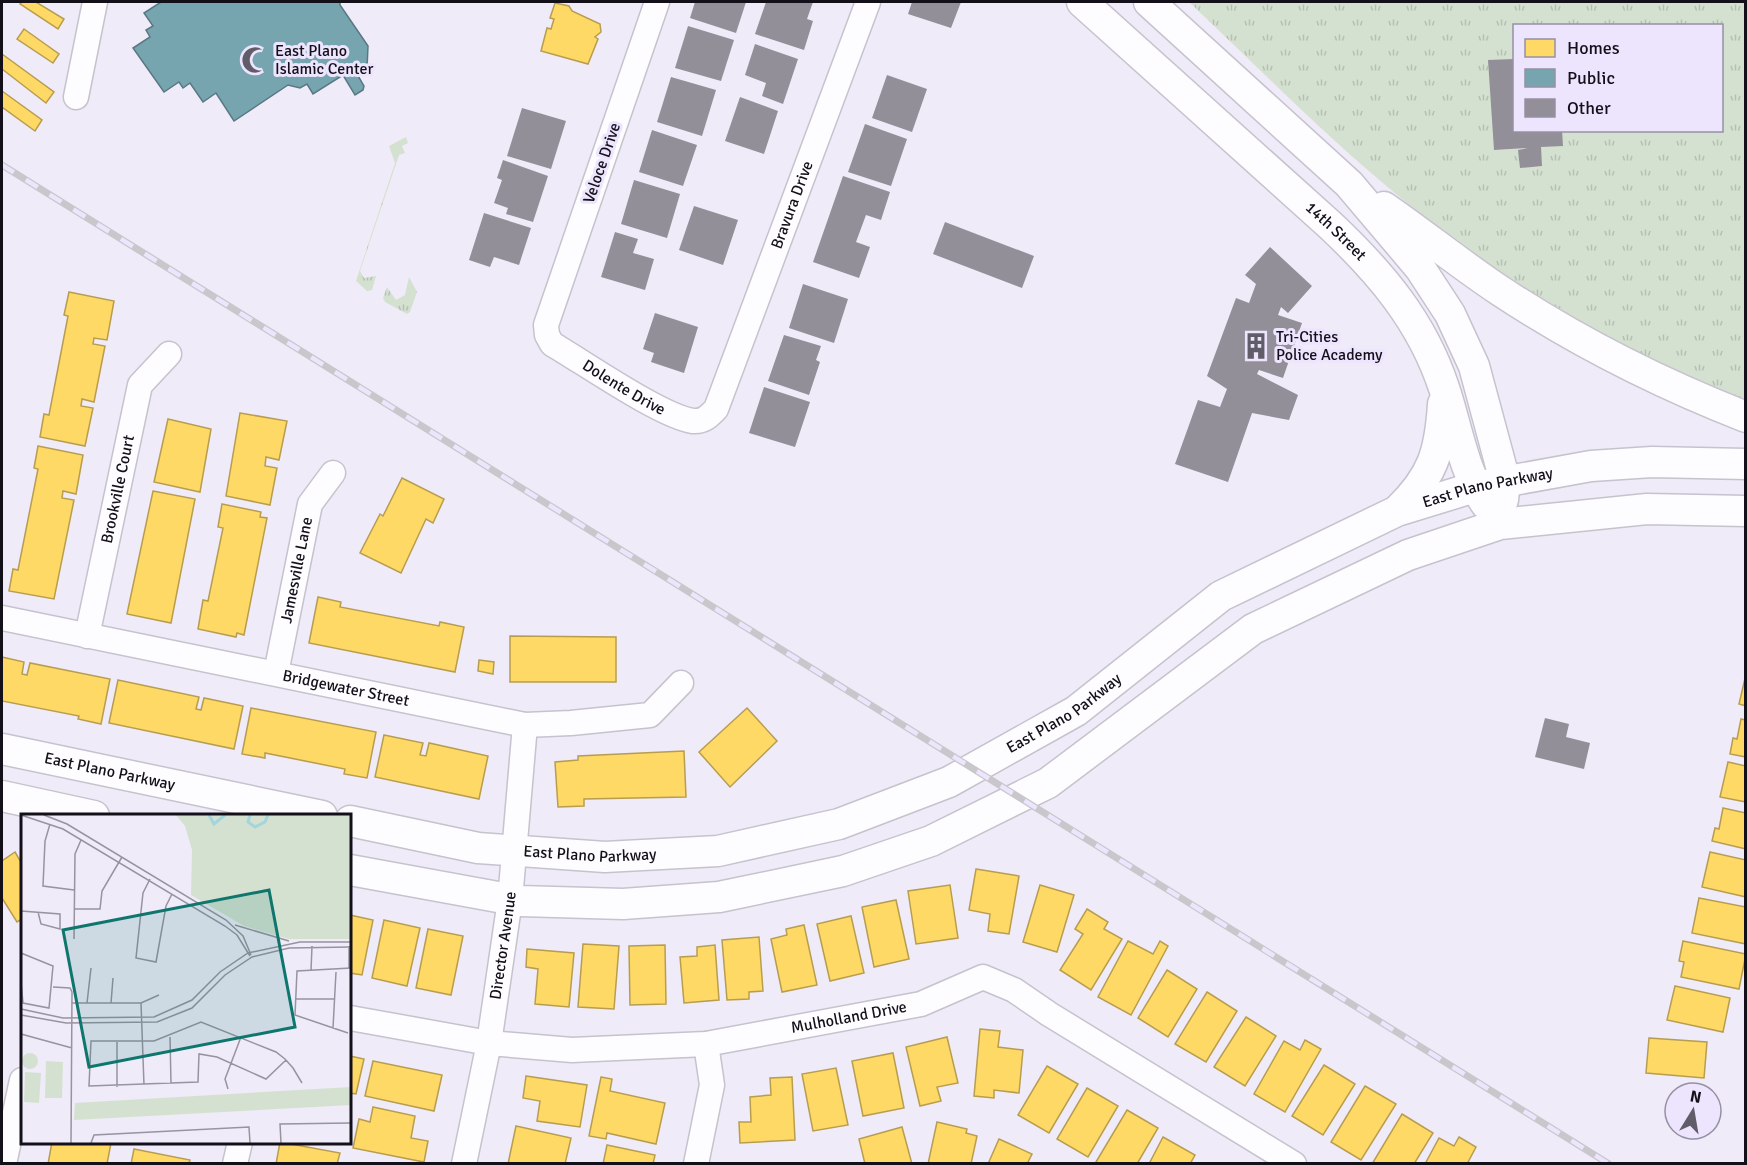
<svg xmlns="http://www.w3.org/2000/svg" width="1747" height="1165" font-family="Signika,sans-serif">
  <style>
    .grass { fill: url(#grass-tufts); fill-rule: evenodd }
    .homes { fill: #ffd966; stroke: #b89d4f; stroke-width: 1.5 }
    .public { fill: #76a5af; stroke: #597882; stroke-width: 1.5 }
    .building { fill: #928f99 }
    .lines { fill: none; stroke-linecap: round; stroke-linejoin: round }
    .minor-casing { stroke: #c6c2ce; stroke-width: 27 }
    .major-casing { stroke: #c6c2ce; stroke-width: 33 }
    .minor { stroke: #fdfcfe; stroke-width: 24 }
    .major { stroke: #fdfcfe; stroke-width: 30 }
    .rail-casing { stroke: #c9c7cb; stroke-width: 7 }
    .rail { stroke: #ede5fe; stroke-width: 4.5; stroke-dasharray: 14; stroke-linecap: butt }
    .labels { text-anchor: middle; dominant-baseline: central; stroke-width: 6; stroke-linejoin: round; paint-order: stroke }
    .poi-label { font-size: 16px; fill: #14101a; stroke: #ede5fe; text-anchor: start }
    .street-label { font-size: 16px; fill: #14101a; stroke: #ede5fe }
    .inset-river { fill: none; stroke: #a2d5dc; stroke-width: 3 }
    .inset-road { fill: none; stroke: #97939f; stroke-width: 1.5 }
    .view { fill: #0f766e; fill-opacity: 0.15; stroke: #0f766e; stroke-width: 3 }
    .inset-edge { fill: none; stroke: #14101a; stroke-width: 3 }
  </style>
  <defs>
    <pattern id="grass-tufts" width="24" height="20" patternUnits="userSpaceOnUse" patternTransform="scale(1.5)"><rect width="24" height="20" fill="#d4e1d0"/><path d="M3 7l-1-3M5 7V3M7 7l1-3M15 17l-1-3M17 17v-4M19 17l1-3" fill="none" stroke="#b5c0b2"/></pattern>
  </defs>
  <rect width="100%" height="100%" fill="#efebf8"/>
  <g class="grass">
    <path d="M 1189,2 L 1745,2 L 1745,399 C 1622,353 1504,281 1402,199 C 1327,138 1259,68 1189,2 ZM 1514,26 L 1722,26 L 1722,130 L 1514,130 Z"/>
    <polygon points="406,137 408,143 402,146 405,153 399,155 360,271 364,278 376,276 372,290 367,291 356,281 395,163 389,146"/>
    <polygon points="409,277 417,292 410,312 407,314 385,302 383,298 387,287 396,300 405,295"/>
  </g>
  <g class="homes">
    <polygon points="22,2 36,2 64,19 58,29 20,4"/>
    <polygon points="555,3 569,6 572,11 600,24 601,32 595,37 598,39 588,64 541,51 547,28 551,29 554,19 550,18"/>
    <polygon points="24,29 59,54 53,63 17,39"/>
    <polygon points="2,54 54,92 46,103 2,69"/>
    <polygon points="2,91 42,120 35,131 2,107"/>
    <polygon points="69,292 114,301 107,340 94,338 93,344 105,346 94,402 82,399 81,406 93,408 85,446 40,437 44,414 49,415 68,316 64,315"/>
    <polygon points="240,413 287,421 279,460 266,457 265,466 277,468 270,505 226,496"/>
    <polygon points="168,419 211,429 200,492 154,482"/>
    <polygon points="38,446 83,455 76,494 63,491 62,498 74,500 54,599 9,591 13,569 18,570 38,469 34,468"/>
    <polygon points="402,478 444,499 433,523 426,519 401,573 360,553 380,514 383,516"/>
    <polygon points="153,491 195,499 171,623 127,614"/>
    <polygon points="222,504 261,512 260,517 267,518 244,635 237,633 236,637 198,629 203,600 208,601 223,528 218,527"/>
    <polygon points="318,597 341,602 340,607 439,626 440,622 464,627 455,672 309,643"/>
    <polygon points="510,636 616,637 616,682 510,682"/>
    <polygon points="2,657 24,662 22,674 27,675 30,663 110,679 101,724 78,719 79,716 2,701"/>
    <polygon points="479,660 494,662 493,674 478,671"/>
    <polygon points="1746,674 1746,706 1739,704"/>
    <polygon points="118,680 199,697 196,709 201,710 204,698 243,706 234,749 109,723"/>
    <polygon points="251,708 376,732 367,778 344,774 345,769 265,753 265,758 242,754"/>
    <polygon points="747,708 777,741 730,787 699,752"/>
    <polygon points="1741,719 1746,720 1746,757 1730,754 1733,738 1737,739"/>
    <polygon points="384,735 423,743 420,755 426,756 429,743 488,756 479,799 375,777"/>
    <polygon points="684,751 686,797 584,799 584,806 558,807 555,762 578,760 578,756"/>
    <polygon points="1728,762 1746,766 1746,802 1720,797"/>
    <polygon points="1723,808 1746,813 1746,849 1712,841 1715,828 1719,829"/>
    <polygon points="15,852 22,864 22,919 17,922 2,898 2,861"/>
    <polygon points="1710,852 1746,860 1746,897 1702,887"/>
    <polygon points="976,869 1019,876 1009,934 988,931 990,914 969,910"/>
    <polygon points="950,885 958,938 916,944 908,891"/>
    <polygon points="1040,885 1074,895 1057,952 1023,942"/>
    <polygon points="1699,898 1746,907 1746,944 1692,933"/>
    <polygon points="896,900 909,959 874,967 862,907"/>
    <polygon points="1087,909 1108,922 1104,929 1122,939 1091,990 1060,970 1083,934 1075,929"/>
    <polygon points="350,915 373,920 362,975 350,973"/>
    <polygon points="851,916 864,973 830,981 817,924"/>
    <polygon points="384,920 420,928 407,986 372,978"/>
    <polygon points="804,925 817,985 782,992 771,939 787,935 786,929"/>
    <polygon points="428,929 463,936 451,995 416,988"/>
    <polygon points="759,937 763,991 749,992 749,999 727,1000 722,940"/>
    <polygon points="1128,941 1153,954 1160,941 1168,946 1131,1015 1098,997"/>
    <polygon points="1683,941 1746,954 1739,989 1681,977 1684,962 1679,961"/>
    <polygon points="583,944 619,946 614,1009 578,1007"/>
    <polygon points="665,945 666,1004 630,1005 629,946"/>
    <polygon points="715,945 719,1000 684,1003 680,957 697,956 697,947"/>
    <polygon points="527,949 574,953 569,1007 535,1004 538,969 526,967"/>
    <polygon points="1167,970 1197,989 1168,1037 1138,1018"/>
    <polygon points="1675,986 1730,998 1723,1032 1667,1020"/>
    <polygon points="1207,992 1237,1011 1206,1062 1175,1044"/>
    <polygon points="1246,1017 1276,1036 1245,1086 1214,1067"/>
    <polygon points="980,1029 1000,1031 998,1047 1023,1050 1019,1093 994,1090 994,1098 974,1096"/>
    <polygon points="947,1037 958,1083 937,1087 941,1101 920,1106 906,1047"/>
    <polygon points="1649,1038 1707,1042 1704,1078 1646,1073"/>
    <polygon points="1305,1040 1321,1049 1285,1112 1254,1094 1284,1041 1300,1050"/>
    <polygon points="893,1053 904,1108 863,1116 852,1061"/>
    <polygon points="350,1056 364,1059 356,1094 350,1093"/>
    <polygon points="373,1061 442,1075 434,1111 365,1096"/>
    <polygon points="1324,1065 1355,1084 1323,1135 1292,1116"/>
    <polygon points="1047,1066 1078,1084 1049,1133 1018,1115"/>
    <polygon points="836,1068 848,1125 813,1131 802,1074"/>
    <polygon points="526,1076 587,1085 580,1127 537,1121 540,1101 523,1098"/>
    <polygon points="601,1077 612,1079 610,1091 665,1103 656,1144 607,1133 606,1139 589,1136"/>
    <polygon points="792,1077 795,1140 740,1143 739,1122 751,1122 750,1097 771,1095 770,1078"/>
    <polygon points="1365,1086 1396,1104 1361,1160 1331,1142"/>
    <polygon points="1087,1088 1118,1106 1088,1157 1057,1139"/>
    <polygon points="373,1107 415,1116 411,1138 428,1141 424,1162 353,1148 359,1119 370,1122"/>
    <polygon points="1127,1110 1158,1128 1137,1164 1098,1164 1096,1162"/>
    <polygon points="1402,1114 1433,1133 1414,1164 1372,1164"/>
    <polygon points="937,1122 967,1129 966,1133 977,1136 971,1164 928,1164"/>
    <polygon points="516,1126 571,1138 565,1164 508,1164"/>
    <polygon points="902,1127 912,1164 865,1164 859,1139"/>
    <polygon points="1163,1137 1195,1155 1190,1164 1149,1164"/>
    <polygon points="1459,1137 1476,1147 1467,1164 1425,1164 1439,1138 1454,1146"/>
    <polygon points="999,1139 1032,1154 1027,1164 988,1164"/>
    <polygon points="52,1142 111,1142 111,1143 107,1164 48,1164"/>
    <polygon points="280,1142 340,1153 337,1164 276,1164"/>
    <polygon points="607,1145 655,1155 653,1164 603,1164"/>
    <polygon points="134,1149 190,1160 189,1164 131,1164"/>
  </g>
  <polygon class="public" points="161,2 340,2 340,5 368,46 367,68 357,74 364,86 363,90 355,95 343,75 313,94 307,84 300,88 288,85 234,121 216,93 203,102 190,83 183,88 179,82 164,92 133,48 150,37 146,30 153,26 144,13"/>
  <g class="building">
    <polygon points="695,2 746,2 736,33 690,18"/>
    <polygon points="766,2 813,2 807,19 813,21 804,50 755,34"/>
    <polygon points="912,2 961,2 951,28 908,14"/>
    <polygon points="688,26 734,40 721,81 675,68"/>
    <polygon points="755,44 798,59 783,104 762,96 766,83 745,75"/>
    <polygon points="1514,59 1514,130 1562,130 1563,146 1541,147 1542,166 1520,168 1518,150 1528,148 1494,150 1488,60"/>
    <polygon points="887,75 927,89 912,132 872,118"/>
    <polygon points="671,77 716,90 702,136 657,122"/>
    <polygon points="740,97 778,111 764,154 725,141"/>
    <polygon points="522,108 566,121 551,169 507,156"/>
    <polygon points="865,124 907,139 891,186 848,172"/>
    <polygon points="652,130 697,145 683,186 639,172"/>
    <polygon points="503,160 548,176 533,222 506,214 508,208 494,203 502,180 497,178"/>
    <polygon points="843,176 890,192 881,220 866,215 856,242 870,247 859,278 813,262"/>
    <polygon points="634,180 680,194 667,238 621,224"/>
    <polygon points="694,206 738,220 723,265 679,250"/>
    <polygon points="484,213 531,228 519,265 494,257 490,267 469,260"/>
    <polygon points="945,222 1034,256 1022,288 933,254"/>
    <polygon points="615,232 638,239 633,253 654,259 645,290 601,277"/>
    <polygon points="1270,247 1312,286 1288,313 1281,307 1278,315 1302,323 1283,378 1259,370 1257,374 1298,395 1289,420 1252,413 1228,482 1175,464 1198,400 1220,407 1227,389 1207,376 1236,298 1249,303 1256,284 1245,275"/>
    <polygon points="803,284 848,299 834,343 789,328"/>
    <polygon points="655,313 698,327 684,373 651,362 654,353 643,349"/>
    <polygon points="784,335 821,346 816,360 820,362 809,395 768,381"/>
    <polygon points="764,387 810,402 795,447 749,433"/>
    <polygon points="1545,718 1569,724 1566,737 1590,743 1584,769 1535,757"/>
  </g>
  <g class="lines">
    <defs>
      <g id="minor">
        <path id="s1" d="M 657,2 L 546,325 L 547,335 L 552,344 C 583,362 662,417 693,421 C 704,422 709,416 716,409 L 868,2"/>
        <polyline points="76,97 95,2"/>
        <path id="s2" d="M 2,618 L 525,725 L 571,723 L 650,715 L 681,683"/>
        <path id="s3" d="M 87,636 L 140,385 L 169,354"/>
        <path id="s4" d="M 276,673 L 310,504 L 333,473"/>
        <path id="s5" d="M 350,1018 L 489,1043 L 572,1050 L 706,1044 L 921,1004 L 983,977 L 1014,990 L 1049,1014 L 1294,1164"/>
        <polyline points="4,1164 22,1080"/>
        <polyline points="235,1164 240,1142"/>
        <path id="s6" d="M 464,1164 L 489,1043 L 510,900 L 525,725"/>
        <polyline points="696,1164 712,1085 706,1044"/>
      </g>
      <g id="major">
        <path id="s7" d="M 1082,2 L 1330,225 C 1380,272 1422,321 1444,388 C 1457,426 1463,471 1486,504"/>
        <polyline points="1149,2 1349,184 1420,268 1450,314 1474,366 1505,481 1503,500"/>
        <path d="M 1384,207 C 1423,234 1460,264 1499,290 C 1576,341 1659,383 1746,417"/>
        <path d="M 1398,510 C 1433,476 1440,452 1443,404"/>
        <path id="s8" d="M 2,749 L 322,816"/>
        <polyline points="2,796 94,816"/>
        <path id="s9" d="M 350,821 L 478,848 L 605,857 L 718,851 L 839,824 L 949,782 L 1076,711 L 1221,596 L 1397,511 L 1475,487 L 1591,466 L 1652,462 L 1746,464"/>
        <polyline points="350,870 520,901 623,904 719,897 843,871 931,841 1048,783 1253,629 1408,555 1500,524 1647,509 1746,511"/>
      </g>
    </defs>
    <use href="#minor" class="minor-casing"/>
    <use href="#major" class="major-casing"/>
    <use href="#minor" class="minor"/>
    <use href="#major" class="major"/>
    <defs>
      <polyline id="rail" points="2,165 1609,1164"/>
    </defs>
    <use href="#rail" class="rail-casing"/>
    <use href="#rail" class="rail"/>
  </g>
  <defs>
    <symbol id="mosque-bare" viewBox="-9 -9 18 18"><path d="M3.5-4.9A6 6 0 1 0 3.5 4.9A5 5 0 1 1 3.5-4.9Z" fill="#615d68" stroke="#ede5fe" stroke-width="2.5" paint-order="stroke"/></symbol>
    <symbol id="building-bare" viewBox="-9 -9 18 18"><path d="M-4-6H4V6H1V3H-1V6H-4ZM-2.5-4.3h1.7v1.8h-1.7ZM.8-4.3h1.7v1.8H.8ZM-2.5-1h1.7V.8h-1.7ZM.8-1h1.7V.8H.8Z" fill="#615d68" stroke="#ede5fe" stroke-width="2.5" paint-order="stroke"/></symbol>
  </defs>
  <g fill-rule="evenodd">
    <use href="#mosque-bare" x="236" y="41" width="38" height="38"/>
    <use href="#building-bare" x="1237" y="327" width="38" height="38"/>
  </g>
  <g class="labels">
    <g class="poi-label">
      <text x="275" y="51">East Plano<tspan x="275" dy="18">Islamic Center</tspan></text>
      <text x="1276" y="337">Tri-Cities<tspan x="1276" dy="18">Police Academy</tspan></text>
    </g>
    <g class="street-label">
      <text transform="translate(602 163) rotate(-71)">Veloce Drive</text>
      <text stroke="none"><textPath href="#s1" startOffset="768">Bravura Drive</textPath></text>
      <text stroke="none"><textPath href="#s7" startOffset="342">14th Street</textPath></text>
      <text stroke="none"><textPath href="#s1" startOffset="446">Dolente Drive</textPath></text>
      <text stroke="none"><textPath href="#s9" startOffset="1233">East Plano Parkway</textPath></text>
      <text stroke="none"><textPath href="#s3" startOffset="150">Brookville Court</textPath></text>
      <text stroke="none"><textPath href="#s4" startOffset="105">Jamesville Lane</textPath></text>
      <text stroke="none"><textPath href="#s2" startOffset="351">Bridgewater Street</textPath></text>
      <text stroke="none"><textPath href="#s9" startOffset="747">East Plano Parkway</textPath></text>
      <text stroke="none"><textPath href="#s8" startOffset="110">East Plano Parkway</textPath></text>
      <text stroke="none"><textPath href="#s9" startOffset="243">East Plano Parkway</textPath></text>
      <text stroke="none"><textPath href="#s6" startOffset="222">Director Avenue</textPath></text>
      <text stroke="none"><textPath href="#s5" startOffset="504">Mulholland Drive</textPath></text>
    </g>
  </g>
  <g transform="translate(21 814)">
    <rect width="330" height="330" fill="#efebf8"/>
    <path d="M 191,1 L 330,1 L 330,125 L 268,125 L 223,112 L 170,81 L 171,36 Z" fill="#d4e1d0"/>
    <path d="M 155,1 L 208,1 L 185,35 L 171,36 L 164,12 Z" fill="#d4e1d0"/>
    <path d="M 330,273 L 330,291 L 53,306 L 54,289 Z" fill="#d4e1d0"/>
    <path d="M1 247a8 8 0 1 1 16 0a8 8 0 1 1-16 0ZM 25,247 L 42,248 L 41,284 L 24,284 ZM 4,258 L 20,259 L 18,289 L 3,288 Z" fill="#d4e1d0"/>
    <path class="inset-river" d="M 188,1 L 193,10 L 204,1M 229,1 L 227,8 L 234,13 L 244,8 L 247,1"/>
    <path class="inset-road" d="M 0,1 L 42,15 L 204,112 L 216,121 L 229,142M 23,1 L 46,10 L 205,106 L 222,122 L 230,141M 29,10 L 24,27 L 22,72 L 53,76M 129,65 L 122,79 L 115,144 L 135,148 L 145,92 L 151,80M 53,95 L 79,95 L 81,77 L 101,43M 0,97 L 39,100 L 39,115 L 20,110 L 17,98M 214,111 L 268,127M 53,125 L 54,40 L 60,26M 278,128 L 330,128M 0,139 L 32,152 L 28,194 L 2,189 L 0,169M 328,155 L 328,132M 290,157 L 291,132M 32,173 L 49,174 L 51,178 L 50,329M 275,185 L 314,185M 51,189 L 120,189 L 138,181M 66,189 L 70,154M 90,189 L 92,164M 120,189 L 123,271M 0,195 L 42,204 L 133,203 L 171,186 L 199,158 L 227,139 L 279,128M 0,201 L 45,209 L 136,208 L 171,194 L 204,161 L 231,143 L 268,134 L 330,133M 312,214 L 315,158M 327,219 L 274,201 L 276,157 L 330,154M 0,220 L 51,234M 149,223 L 150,270M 265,246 L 245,265 L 196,243 L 178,240 L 177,268 L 68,272 L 70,227 L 133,227 L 180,208 L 255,238 L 264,245 L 272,254 L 281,269M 96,273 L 96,228M 207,275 L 204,265 L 220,223M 70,329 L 73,321 L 228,313 L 229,329M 260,329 L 259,310 L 330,309"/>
    <path class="view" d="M 248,76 L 274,213 L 68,253 L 42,116 Z"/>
    <rect width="330" height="330" class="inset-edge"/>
  </g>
  <rect width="1747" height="1165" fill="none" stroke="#14101a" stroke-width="6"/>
  <rect x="1513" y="24" width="210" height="108" fill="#ede5fe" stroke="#9690a3" stroke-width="1.5"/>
  <rect x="1525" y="39" width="30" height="18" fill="#ffd966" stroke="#9690a3" stroke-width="1.5"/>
  <text x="1567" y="54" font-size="18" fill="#14101a">Homes</text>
  <rect x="1525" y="69" width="30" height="18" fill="#76a5af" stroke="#9690a3" stroke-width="1.5"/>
  <text x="1567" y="84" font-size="18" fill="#14101a">Public</text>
  <rect x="1525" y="99" width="30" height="18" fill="#928f99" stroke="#9690a3" stroke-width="1.5"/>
  <text x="1567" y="114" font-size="18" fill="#14101a">Other</text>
  <g transform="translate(1693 1111) rotate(11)"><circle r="28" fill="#ede5fe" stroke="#9690a3" stroke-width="1.5"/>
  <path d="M0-4.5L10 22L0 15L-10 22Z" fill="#615d68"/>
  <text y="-9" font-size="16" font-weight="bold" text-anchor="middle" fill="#14101a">N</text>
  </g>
</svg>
